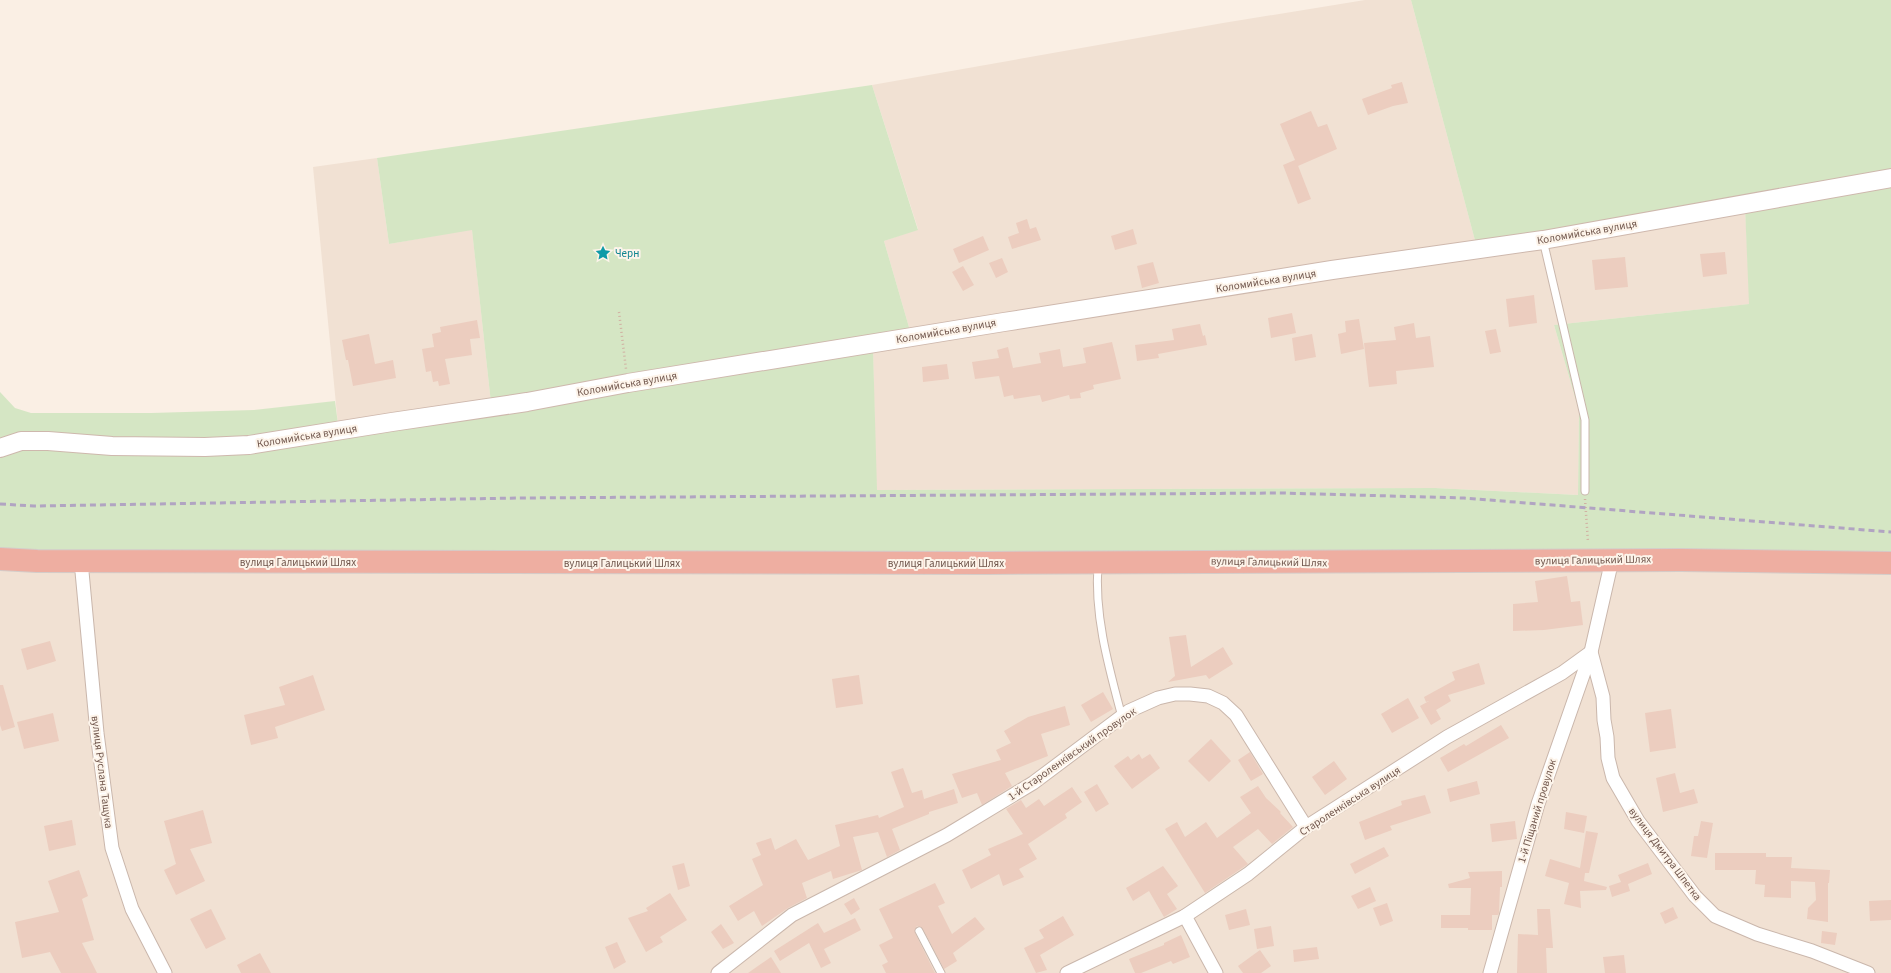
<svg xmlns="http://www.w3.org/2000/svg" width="1891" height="973" font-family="'Source Sans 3',sans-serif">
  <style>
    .residential { fill: #f1e1d3 }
    .green { fill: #d5e6c4 }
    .building { fill: #eccdbf }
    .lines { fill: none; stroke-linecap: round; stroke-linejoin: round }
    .lane-casing { stroke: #cab7ac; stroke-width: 9 }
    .street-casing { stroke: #cab7ac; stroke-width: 15 }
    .secondary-casing { stroke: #ceb8ad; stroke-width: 20 }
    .highway-casing { stroke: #d4ccc9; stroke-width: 24 }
    .path { stroke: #d1b0a2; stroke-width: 2.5; stroke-dasharray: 1 3; stroke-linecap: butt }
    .lane { stroke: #fff; stroke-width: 7 }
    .street { stroke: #fff; stroke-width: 13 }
    .secondary { stroke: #fff; stroke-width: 18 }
    .highway { stroke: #eeaea1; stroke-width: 22 }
    .rail { stroke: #b1a4c2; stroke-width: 3; stroke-dasharray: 6 4; stroke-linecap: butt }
    .labels { text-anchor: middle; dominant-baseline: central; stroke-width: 4; stroke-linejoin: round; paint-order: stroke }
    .street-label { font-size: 11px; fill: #70564c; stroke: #fdf4ea }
    .culture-label { font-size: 11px; fill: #0d838f; stroke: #fdf4ea; text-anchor: start }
  </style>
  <rect width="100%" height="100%" fill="#faefe4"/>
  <g class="residential">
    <polygon points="1365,0 1411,0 1477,248 1745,207 1750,304 1554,325 1579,411 1578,495 1435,488 876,490 873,348 913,341 884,241 918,229 872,85 1223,23"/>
    <polygon points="377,158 389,244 472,229 491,403 338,425 313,167"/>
    <polygon points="0,563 1106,567 1891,572 1891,973 0,973"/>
  </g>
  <polygon class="green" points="1411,0 1891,0 1891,572 1809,568 0,563 0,392 15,408 31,413 151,413 254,410 335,401 338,424 491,403 472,230 389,244 377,158 872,85 918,230 884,241 913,341 873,348 877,490 1435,488 1578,495 1579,411 1554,325 1749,304 1745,207 1477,248"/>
  <g class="building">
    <polygon points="1402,82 1408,103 1393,106 1368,115 1362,99 1392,88 1391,85"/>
    <polygon points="1311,111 1318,127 1327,124 1337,149 1298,166 1297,163 1311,199 1298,204 1283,165 1295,160 1280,124"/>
    <polygon points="1027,219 1030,229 1036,227 1041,240 1012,249 1008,237 1019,233 1016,223"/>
    <polygon points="1133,229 1137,244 1115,250 1111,236"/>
    <polygon points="983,236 989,250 959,263 953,249"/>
    <polygon points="1725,252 1727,274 1703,277 1700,254"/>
    <polygon points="1625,257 1628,287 1595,290 1592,260"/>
    <polygon points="1002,258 1008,272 996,278 989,263"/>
    <polygon points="1153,262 1159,283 1142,288 1137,266"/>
    <polygon points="963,266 974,285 963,291 952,272"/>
    <polygon points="1534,295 1537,323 1509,327 1506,299"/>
    <polygon points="1292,313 1296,333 1271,338 1268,318"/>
    <polygon points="1359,319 1364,349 1341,354 1338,334 1346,332 1345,321"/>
    <polygon points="477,320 480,338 470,339 472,355 445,359 450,384 439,386 438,381 433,382 431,371 426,372 422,349 434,347 432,334 441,332 440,327"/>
    <polygon points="1414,323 1416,338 1430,336 1434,367 1396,371 1397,384 1369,387 1364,343 1396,340 1394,327"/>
    <polygon points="1200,324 1203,336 1205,335 1207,345 1158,354 1159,358 1137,361 1135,345 1174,340 1172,329"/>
    <polygon points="1496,329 1501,352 1490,354 1485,331"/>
    <polygon points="369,334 375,364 393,360 396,378 353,386 348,360 346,360 342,340"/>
    <polygon points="1312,334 1316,357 1295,361 1292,338"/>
    <polygon points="1112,342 1121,379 1093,385 1094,389 1080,393 1081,398 1070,399 1069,395 1042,402 1040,395 1014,399 1013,395 1004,397 999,376 975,379 972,362 999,358 997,350 1008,347 1013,368 1041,363 1039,353 1060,349 1063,367 1086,363 1083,348"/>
    <polygon points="947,364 949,379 923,382 922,367"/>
    <polygon points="1567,576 1571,602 1580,601 1583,625 1544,630 1513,631 1513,604 1538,602 1535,581"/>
    <polygon points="1186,635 1191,667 1223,647 1233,664 1209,679 1206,675 1168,682 1175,676 1169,637"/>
    <polygon points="50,641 56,661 27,670 21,649"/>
    <polygon points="1479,663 1485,684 1448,695 1451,701 1436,710 1441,719 1431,725 1420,706 1429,701 1426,702 1424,697 1455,680 1452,672"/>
    <polygon points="313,675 325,710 275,727 278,738 251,745 244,715 285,705 279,687"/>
    <polygon points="859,675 863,704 836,708 832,679"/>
    <polygon points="0,685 3,685 15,727 2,731 0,725"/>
    <polygon points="1103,692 1113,709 1091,722 1081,705"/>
    <polygon points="1408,698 1419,718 1392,733 1381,714"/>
    <polygon points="1065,706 1070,725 1041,734 1048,756 1005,773 1012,786 982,805 977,793 962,798 952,774 1001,760 996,750 1011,743 1004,731 1028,717"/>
    <polygon points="1671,709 1676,748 1650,752 1645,713"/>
    <polygon points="53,713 59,741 24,749 17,722"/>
    <polygon points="1501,725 1509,738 1448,772 1440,758 1464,744 1466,746"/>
    <polygon points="1211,739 1231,761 1209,782 1188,761"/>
    <polygon points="1250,752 1263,774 1251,781 1238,760"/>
    <polygon points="1139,754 1142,759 1150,754 1160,768 1132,789 1114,766 1128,756 1131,760"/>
    <polygon points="1334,761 1347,779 1325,795 1312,777"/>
    <polygon points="903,768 912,793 922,790 924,799 954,789 958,803 929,812 929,814 892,829 900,850 887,857 878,832 853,837 862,870 833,879 831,871 802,883 807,898 788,908 762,926 754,911 738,921 729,906 763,885 752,859 761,855 756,843 771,838 775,850 796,839 808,860 840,846 835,825 878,815 879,818 904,807 891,772"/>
    <polygon points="1675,773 1680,793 1694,789 1698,803 1663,812 1656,778"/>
    <polygon points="1477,781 1480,794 1450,802 1447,789"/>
    <polygon points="1097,784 1109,804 1096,812 1084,792"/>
    <polygon points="1258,786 1266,798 1281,812 1280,813 1293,827 1272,844 1258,829 1233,847 1248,864 1205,893 1165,829 1177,822 1185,837 1206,822 1217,838 1251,813 1240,797"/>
    <polygon points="1072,787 1082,802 1065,814 1067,818 1028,844 1037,859 1019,869 1024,877 1003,886 999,874 971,889 962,870 991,855 988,849 1023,834 1006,809 1021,800 1026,808 1039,799 1044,806"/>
    <polygon points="1425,795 1431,813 1390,826 1392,830 1365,840 1359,822 1402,805 1401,801"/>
    <polygon points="203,810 212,843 190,849 205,881 176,895 164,870 176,864 164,821"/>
    <polygon points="1566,812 1587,816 1584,833 1564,829"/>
    <polygon points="72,820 76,845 49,851 44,826"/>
    <polygon points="1515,821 1517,839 1492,842 1490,824"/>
    <polygon points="1701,821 1713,823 1707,858 1691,856 1694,836 1698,836"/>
    <polygon points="1586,831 1598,833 1589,873 1585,873 1584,881 1607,887 1606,890 1580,891 1581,908 1564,904 1569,883 1545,876 1550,859 1580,868"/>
    <polygon points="1384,847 1389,856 1355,874 1350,864"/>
    <polygon points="1715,853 1766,853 1766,857 1792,857 1791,868 1830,870 1829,883 1828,883 1828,922 1807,919 1808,908 1816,900 1815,882 1791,881 1791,898 1764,897 1765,885 1755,884 1756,870 1715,870"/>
    <polygon points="684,863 690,886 678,890 672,866"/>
    <polygon points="1648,863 1652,874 1628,884 1630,891 1612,897 1609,886 1621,882 1618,875"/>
    <polygon points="1163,866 1178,886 1167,894 1177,909 1164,917 1149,891 1133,901 1126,888"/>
    <polygon points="79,870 88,896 82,899 94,940 82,943 97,973 61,973 50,952 22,958 15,922 59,912 48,881"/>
    <polygon points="1502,871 1502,887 1500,887 1499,913 1498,915 1492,915 1492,930 1468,930 1468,928 1441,928 1441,915 1470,915 1471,888 1449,888 1448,884 1470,878 1468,872"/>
    <polygon points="935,883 945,903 938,906 952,934 975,917 985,929 953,953 957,961 944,969 923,929 917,926 915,929 915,933 935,973 886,973 882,965 888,962 879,945 893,938 879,909"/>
    <polygon points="1370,887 1376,901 1358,909 1351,896"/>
    <polygon points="670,893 687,920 660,937 663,942 646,952 628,918 648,911 646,908"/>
    <polygon points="854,898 860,909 851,915 844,904"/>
    <polygon points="1891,900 1891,920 1870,921 1869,901"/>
    <polygon points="1387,903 1393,921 1380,926 1373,908"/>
    <polygon points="1673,907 1678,918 1665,924 1660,913"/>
    <polygon points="211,909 226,939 206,949 190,919"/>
    <polygon points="1246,909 1250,925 1229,930 1225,915"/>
    <polygon points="1537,909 1550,909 1553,948 1546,948 1547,973 1517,973 1518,934 1538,935"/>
    <polygon points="1063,916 1074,935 1040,955 1047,970 1036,973 1024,948 1044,938 1039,930"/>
    <polygon points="855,918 861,930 824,949 831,963 821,968 809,943 780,961 774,951 818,923 824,933"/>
    <polygon points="721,924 734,943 723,949 711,932"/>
    <polygon points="1271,926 1274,946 1257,949 1254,929"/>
    <polygon points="1822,931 1837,933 1835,945 1821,943"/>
    <polygon points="1181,935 1190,957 1173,964 1171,961 1141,973 1135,973 1129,959 1164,945 1164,943"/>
    <polygon points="617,942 626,962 614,969 605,947"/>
    <polygon points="1317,947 1319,959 1294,962 1293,950"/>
    <polygon points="1260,950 1271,966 1261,973 1243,973 1238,966"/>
    <polygon points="260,953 271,973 241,973 237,965"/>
    <polygon points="1624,955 1626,973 1605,973 1603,957"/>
    <polygon points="771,957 781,973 748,973"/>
  </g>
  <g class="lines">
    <defs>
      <g id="lane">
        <polyline points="1543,240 1585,420 1585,491"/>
        <path d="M 1098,565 C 1094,616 1109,668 1122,717"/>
        <polyline points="919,931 941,973"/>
      </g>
      <g id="street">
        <polyline points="1612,560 1591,652 1603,697 1604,720 1607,737 1608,758 1613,778 1638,821 1695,896 1715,916 1757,934 1812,951 1868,973"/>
        <polyline points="81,561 97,733 112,848 132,909 165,973"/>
        <polyline points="1185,916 1216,973"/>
        <polyline points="718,973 792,915 947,835 1033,783 1129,711 1158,698 1175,694 1190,694 1208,696 1223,703 1236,715 1306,827"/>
        <polyline points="1067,973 1185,916 1248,874 1306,827 1447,737 1562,673 1591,652"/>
        <polyline points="1490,973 1538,804 1591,652"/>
      </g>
      <polyline id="secondary" points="0,448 21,441 48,441 112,446 205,447 249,445 392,422 527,402 628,383 1004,322 1332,270 1543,240 1891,178"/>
      <polyline id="highway" points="0,559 37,561 987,563 1681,560 1891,563"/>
    </defs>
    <use href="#lane" class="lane-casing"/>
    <use href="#street" class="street-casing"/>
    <use href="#secondary" class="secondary-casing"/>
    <use href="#highway" class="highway-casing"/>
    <g class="path">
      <polyline points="619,312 626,369"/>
      <polyline points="1585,499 1588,542"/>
    </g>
    <use href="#lane" class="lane"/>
    <use href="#street" class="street"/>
    <use href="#secondary" class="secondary"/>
    <use href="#highway" class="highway"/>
    <polyline class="rail" points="0,504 34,506 519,498 1282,493 1464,498 1891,532"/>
  </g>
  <defs>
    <symbol id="sight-bare" viewBox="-9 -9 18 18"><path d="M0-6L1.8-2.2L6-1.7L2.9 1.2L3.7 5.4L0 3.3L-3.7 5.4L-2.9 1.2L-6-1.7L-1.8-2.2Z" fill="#0f9aa8" stroke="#fdf4ea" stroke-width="2.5" paint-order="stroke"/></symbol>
  </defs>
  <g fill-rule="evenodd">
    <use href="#sight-bare" x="592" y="242" width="22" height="22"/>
  </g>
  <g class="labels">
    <g class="street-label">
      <text transform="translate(1587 232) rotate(-10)">Коломийська вулиця</text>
      <text transform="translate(1266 281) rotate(-9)">Коломийська вулиця</text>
      <text transform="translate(946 331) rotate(-10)">Коломийська вулиця</text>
      <text transform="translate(627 384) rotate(-10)">Коломийська вулиця</text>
      <text transform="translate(307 436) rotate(-9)">Коломийська вулиця</text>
      <text transform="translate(1593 560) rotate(-1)">вулиця Галицький Шлях</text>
      <text x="298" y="562">вулиця Галицький Шлях</text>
      <text transform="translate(1269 562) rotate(1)">вулиця Галицький Шлях</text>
      <text x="622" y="563">вулиця Галицький Шлях</text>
      <text x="946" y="563">вулиця Галицький Шлях</text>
      <text transform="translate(1072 754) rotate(-35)">1-й Староленківський провулок</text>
      <text transform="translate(102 772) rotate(83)">вулиця Руслана Тащука</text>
      <text transform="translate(1350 801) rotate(-33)">Староленківська вулиця</text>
      <text transform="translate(1537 811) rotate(-73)">1-й Піщаний провулок</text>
      <text transform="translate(1665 854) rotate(53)">вулиця Дмитра Шпетка</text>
    </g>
    <g class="culture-label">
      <text x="615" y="253">Черн</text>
    </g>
  </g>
</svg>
